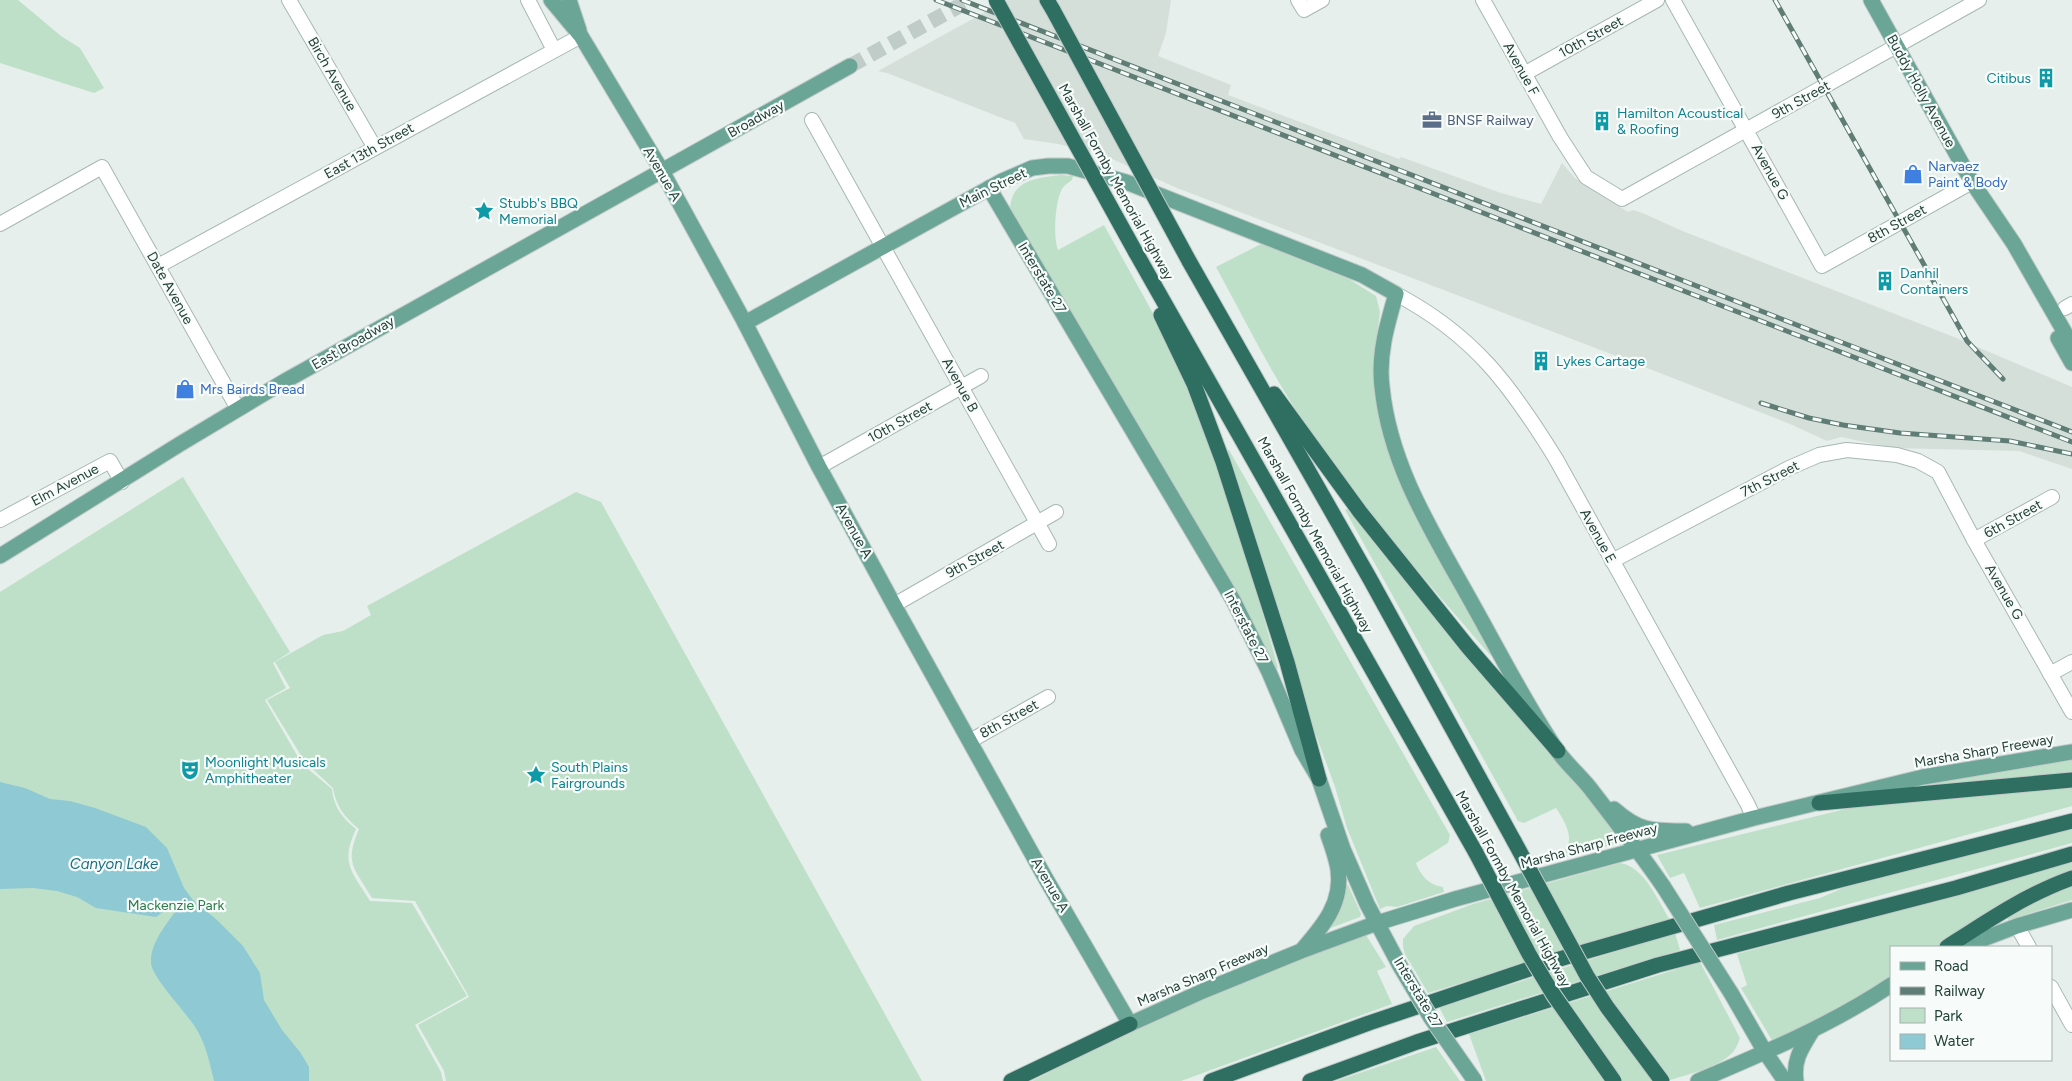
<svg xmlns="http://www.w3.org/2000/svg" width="2072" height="1081" font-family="Figtree,sans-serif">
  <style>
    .built { fill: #d4dfda }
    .green { fill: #bfe0c8 }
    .water { fill: #8ec9d4 }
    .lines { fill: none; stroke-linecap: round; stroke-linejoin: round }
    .major-tunnel { stroke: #bfccc8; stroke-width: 15; stroke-dasharray: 15 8; stroke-linecap: butt }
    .minor-casing { stroke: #a8b8b2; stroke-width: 16 }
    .major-casing { stroke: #c2cac8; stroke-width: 17 }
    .highway-casing { stroke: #c2cac8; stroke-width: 17 }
    .minor { stroke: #fff; stroke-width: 14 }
    .major { stroke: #6aa596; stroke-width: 15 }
    .highway { stroke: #2f6f62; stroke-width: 15 }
    .rail-casing { stroke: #5f7d75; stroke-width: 5 }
    .rail { stroke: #f7fbf9; stroke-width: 3; stroke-dasharray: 9; stroke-linecap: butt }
    .major-bridge-casing { stroke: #c2cac8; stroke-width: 17; stroke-linecap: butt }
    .highway-bridge-casing { stroke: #c2cac8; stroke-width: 17; stroke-linecap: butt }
    .major-bridge { stroke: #6aa596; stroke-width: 15 }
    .highway-bridge { stroke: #2f6f62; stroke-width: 15 }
    .labels { text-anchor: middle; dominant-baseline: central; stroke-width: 4.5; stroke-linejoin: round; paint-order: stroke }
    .street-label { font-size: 14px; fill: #24423a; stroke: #f7fbf9 }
    .culture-label { font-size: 14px; fill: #0d838f; stroke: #f7fbf9; text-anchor: start }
    .service-label { font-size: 14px; fill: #4e5e75; stroke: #f7fbf9; text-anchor: start }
    .shop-label { font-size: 14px; fill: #366cbe; stroke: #f7fbf9; text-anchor: start }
    .park-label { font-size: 14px; fill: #2d7a4b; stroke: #f7fbf9 }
    .water-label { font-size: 15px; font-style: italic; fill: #1c6f80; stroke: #f7fbf9 }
  </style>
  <rect width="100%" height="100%" fill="#e6efeb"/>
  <polygon class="built" points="1007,0 1171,0 1166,33 1158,56 1231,85 1228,95 1399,159 1401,157 1501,193 1541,204 1562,163 1575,178 1628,212 1633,210 1645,214 1680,230 1954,337 2072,387 2072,469 2019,451 1893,448 1841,437 1827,441 1790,424 1619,357 1177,188 1101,154 1058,144 1024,139 1015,123 887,73 878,71"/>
  <g class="green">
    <polygon points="0,0 18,0 61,36 80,48 104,88 94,93 0,63"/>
    <path d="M 1061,175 L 1073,176 L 1072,180 C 1068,183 1063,186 1061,191 C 1055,204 1053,237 1058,250 L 1104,225 L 1159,324 L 1181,370 L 1235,515 L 1278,668 L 1274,669 L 1010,210 C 1011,180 1036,178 1061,175 Z"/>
    <path d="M 1261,244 L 1349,279 L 1376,296 L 1380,312 L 1375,353 L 1388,448 L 1401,482 L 1495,653 L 1491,656 C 1426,581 1361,507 1306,425 C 1272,376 1245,320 1216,267 Z"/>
    <path d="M 1229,450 L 1450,835 L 1448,843 L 1416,863 C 1421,876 1429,885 1443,887 L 1444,892 L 1397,907 L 1387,906 L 1380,909 L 1347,828 L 1335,787 L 1309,716 L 1226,452 Z"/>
    <path d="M 183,477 L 290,652 L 273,663 L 286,688 L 265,700 L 302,764 L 332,789 C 333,806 343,819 356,829 C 340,864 352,871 370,901 L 412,903 L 467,996 L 415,1025 L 441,1072 L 443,1081 L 0,1081 L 0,592 Z"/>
    <path d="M 576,492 L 601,502 L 922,1081 L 446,1081 L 444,1071 L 418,1025 L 469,997 L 415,901 L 372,898 C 354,867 344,864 359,829 C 345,818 336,806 333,788 L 305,762 L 267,700 L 290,688 L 275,662 L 323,635 L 343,631 L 371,615 L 367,606 Z"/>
    <path d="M 1351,507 L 1622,839 L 1612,845 L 1558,859 L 1557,856 C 1579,845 1566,823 1556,808 L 1524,823 L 1518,821 L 1345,510 Z"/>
    <polygon points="2072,760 2072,774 1933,786 1932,782"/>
    <polygon points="2072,786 2072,806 1700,908 1684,873 1670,878 1657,855 1866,804"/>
    <polygon points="2072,825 2072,843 1717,940 1714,925 1820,898 1843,888"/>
    <polygon points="2072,862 2072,871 1977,922 1939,947 1891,947 1891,978 1801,1028 1773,1042 1741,988 1747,985 1737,954"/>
    <path d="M 1620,863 C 1645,867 1658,901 1670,920 L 1428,993 L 1405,954 L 1403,947 L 1403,939 L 1414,926 L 1473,904 Z"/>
    <polygon points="1346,883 1348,885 1361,914 1360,917 1328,929"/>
    <polygon points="2072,884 2072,900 2008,920 2007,916 2039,898"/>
    <polygon points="1675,933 1680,950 1447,1022 1439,1007"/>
    <path d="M 1366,935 L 1386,967 L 1377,971 L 1392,1004 L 1181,1081 L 1032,1081 C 1140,1026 1251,973 1366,935 Z"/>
    <path d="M 1700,962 L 1740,1038 C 1738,1044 1735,1051 1730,1055 C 1718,1067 1683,1076 1667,1081 L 1486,1081 L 1469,1034 Z"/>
    <polygon points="1436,1047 1460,1081 1336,1081"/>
  </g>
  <path class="water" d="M 0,782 L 25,788 L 50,799 L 70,801 L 95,808 L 146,827 L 167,848 L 184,888 L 193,900 L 217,920 L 243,946 L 260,973 L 264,1000 L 282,1030 L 300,1052 L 309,1067 L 309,1081 L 214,1081 C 210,1064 206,1045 197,1030 C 188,1014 152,978 151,963 C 150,944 165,926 175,912 L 171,906 L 156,917 L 96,908 L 77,897 L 57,891 L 33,888 L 0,889 Z"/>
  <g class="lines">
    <polyline class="major-tunnel" points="850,66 970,0"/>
    <defs>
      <g id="minor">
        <polyline points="289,0 375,148"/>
        <polyline points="528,0 554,50"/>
        <polyline points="1298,0 1304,10 1322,0"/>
        <polyline points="1483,0 1560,137 1586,177 1622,199 1979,0"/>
        <polyline points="1673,0 1822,266 1972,182"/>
        <polyline points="1524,74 1657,0"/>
        <polyline points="812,120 1049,544"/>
        <polyline points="0,224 102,167 238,409"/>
        <polyline points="158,266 581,36"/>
        <path d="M 1396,294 C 1474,335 1511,386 1556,459 L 1747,803 L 1754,818"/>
        <polyline points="2065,308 2072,304"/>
        <polyline points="819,467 981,376"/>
        <polyline points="0,520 110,461 122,482"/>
        <polyline points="1974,540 2052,497"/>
        <polyline points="1612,561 1789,468 1819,455 1847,450 1897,455 1918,461 1938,472 1974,540 2072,712"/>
        <polyline points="894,605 1056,512"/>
        <polyline points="2050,674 2072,662"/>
        <polyline points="970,741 1048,697"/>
        <polyline points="2017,926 2029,947"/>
        <polyline points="2051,987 2072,1025"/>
      </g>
      <g id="major">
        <polyline points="551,0 581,36 662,171 745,323 819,467 894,605 1046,879 1130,1024 1203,991 1301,951 1377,923 1455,899 1754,818 1923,777 2072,752"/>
        <polyline points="569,0 579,30"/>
        <polyline points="1871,0 1972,182 2014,244 2072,345"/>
        <polyline points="989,188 1233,600 1269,672 1302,750 1319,779 1343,849 1367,904 1400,966"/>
        <path d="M 745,323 L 1002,181 L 1032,168 L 1048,166 L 1068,166 L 1126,182 L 1362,275 L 1396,294 C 1387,325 1378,355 1382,387 C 1390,468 1435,536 1473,605 C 1500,653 1525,703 1556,749 C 1567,765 1582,777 1593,792 C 1617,823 1641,854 1663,886"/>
        <polyline points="2058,338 2072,363"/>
        <polyline points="0,556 180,444 285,381 850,66"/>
        <path d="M 1614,809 C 1640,832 1653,831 1686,831"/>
        <polyline points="1962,947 2017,926 2072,910"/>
        <path d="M 1303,949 C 1323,926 1343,903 1338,869 C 1336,858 1332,846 1328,835"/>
        <polyline points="1731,993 1765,1052 1785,1081"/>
        <path d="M 1698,1081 C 1764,1053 1831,1025 1891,985"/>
        <path d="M 1796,1081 C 1793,1060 1801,1049 1812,1031"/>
      </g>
      <g id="highway">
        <polyline points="1047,0 1053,10"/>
        <polyline points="1135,251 1476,853"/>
        <polyline points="1189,261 1370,579 1514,841"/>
        <polyline points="1161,315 1194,384 1223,462 1287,662 1319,779"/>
        <polyline points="1274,394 1360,512 1468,647 1558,751"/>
        <polyline points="1819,803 2072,780"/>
        <path d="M 1947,947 C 1987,921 2027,894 2072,878"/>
        <polyline points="1011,1081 1130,1024"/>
        <polyline points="1211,1081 1369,1023 1556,960 1789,893 2072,821"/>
        <polyline points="1310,1081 1417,1042 1658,965 1956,888 2072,854"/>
      </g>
    </defs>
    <use href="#minor" class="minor-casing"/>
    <use href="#major" class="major-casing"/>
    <use href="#highway" class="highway-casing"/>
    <use href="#minor" class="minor"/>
    <use href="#major" class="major"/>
    <use href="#highway" class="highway"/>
    <defs>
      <g id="rail">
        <polyline points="936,0 2072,442"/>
        <polyline points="962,0 2072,432"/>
        <polyline points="1775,0 1967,341 2003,379"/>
        <polyline points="1761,403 1809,418 1843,425 1900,433 2010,441 2072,454"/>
      </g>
    </defs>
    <use href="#rail" class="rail-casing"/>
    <use href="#rail" class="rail"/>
    <defs>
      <g id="major-bridge">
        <polyline points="1663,886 1731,993"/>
        <polyline points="1400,966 1431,1018 1475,1081"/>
      </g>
      <g id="highway-bridge">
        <polyline points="996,0 1135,251"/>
        <polyline points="1053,10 1189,261"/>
        <polyline points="1514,841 1587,976 1607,1007 1662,1081"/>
        <polyline points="1476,853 1529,954 1553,994 1614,1081"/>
      </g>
    </defs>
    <use href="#major-bridge" class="major-bridge-casing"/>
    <use href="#highway-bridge" class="highway-bridge-casing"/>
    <use href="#major-bridge" class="major-bridge"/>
    <use href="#highway-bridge" class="highway-bridge"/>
  </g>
  <defs>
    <symbol id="building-bare" viewBox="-9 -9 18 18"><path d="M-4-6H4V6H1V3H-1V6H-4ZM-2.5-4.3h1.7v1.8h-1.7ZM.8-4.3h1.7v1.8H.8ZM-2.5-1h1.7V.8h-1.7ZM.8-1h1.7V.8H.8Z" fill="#0f9aa8" stroke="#f7fbf9" stroke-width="2.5" paint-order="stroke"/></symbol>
    <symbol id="office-bare" viewBox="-9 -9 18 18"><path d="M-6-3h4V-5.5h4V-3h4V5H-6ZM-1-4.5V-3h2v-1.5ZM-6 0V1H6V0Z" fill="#5c6f8a" stroke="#f7fbf9" stroke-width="2.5" paint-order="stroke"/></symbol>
    <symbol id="shop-bare" viewBox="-9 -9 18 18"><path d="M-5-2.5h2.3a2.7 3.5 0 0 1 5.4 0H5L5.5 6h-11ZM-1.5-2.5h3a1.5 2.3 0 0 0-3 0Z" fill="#3f7fe0" stroke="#f7fbf9" stroke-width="2.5" paint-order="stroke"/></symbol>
    <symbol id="sight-bare" viewBox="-9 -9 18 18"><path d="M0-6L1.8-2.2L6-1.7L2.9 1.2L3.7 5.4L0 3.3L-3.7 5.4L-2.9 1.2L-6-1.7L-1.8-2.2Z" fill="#0f9aa8" stroke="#f7fbf9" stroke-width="2.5" paint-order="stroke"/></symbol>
    <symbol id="theatre-bare" viewBox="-9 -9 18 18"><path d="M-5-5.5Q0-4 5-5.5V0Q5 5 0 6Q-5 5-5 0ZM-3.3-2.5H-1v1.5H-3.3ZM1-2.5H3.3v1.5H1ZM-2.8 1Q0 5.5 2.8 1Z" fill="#0f9aa8" stroke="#f7fbf9" stroke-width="2.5" paint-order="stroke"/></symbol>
  </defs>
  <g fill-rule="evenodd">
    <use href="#building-bare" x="2032" y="64" width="28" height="28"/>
    <use href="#office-bare" x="1418" y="106" width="28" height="28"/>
    <use href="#building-bare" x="1588" y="107" width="28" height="28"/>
    <use href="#shop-bare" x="1899" y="160" width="28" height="28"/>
    <use href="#sight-bare" x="470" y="197" width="28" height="28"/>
    <use href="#building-bare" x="1871" y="267" width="28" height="28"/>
    <use href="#building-bare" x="1527" y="347" width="28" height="28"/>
    <use href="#shop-bare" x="171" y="375" width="28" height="28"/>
    <use href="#theatre-bare" x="176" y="756" width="28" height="28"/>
    <use href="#sight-bare" x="522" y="761" width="28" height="28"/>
  </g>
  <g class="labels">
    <g class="street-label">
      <text transform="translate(1591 37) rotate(-29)">10th Street</text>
      <text transform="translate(1521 69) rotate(61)">Avenue F</text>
      <text transform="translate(332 74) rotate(60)">Birch Avenue</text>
      <text transform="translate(1921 91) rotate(61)">Buddy Holly Avenue</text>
      <text transform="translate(1801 100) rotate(-29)">9th Street</text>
      <text transform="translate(756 119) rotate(-29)">Broadway</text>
      <text transform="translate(369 151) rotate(-29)">East 13th Street</text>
      <text transform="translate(1770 172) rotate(61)">Avenue G</text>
      <text transform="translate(662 174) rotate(60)">Avenue A</text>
      <text transform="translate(1116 182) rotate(61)">Marshall Formby Memorial Highway</text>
      <text transform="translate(993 188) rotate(-26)">Main Street</text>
      <text transform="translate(1897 224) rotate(-29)">8th Street</text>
      <text transform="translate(1042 278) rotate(59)">Interstate 27</text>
      <text transform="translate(170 288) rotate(61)">Date Avenue</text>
      <text transform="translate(353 343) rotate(-30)">East Broadway</text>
      <text transform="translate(960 385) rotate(61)">Avenue B</text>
      <text transform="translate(900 422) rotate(-29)">10th Street</text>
      <text transform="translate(1770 479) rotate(-27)">7th Street</text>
      <text transform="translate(65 485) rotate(-28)">Elm Avenue</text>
      <text transform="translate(2013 519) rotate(-29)">6th Street</text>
      <text transform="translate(854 531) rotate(61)">Avenue A</text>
      <text transform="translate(1315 535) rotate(61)">Marshall Formby Memorial Highway</text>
      <text transform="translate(1598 536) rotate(61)">Avenue E</text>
      <text transform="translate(975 559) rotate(-29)">9th Street</text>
      <text transform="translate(2004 592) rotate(60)">Avenue G</text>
      <text transform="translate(1246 627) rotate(63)">Interstate 27</text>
      <text transform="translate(1009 719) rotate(-29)">8th Street</text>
      <text transform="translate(1984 751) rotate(-10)">Marsha Sharp Freeway</text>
      <text transform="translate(1589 846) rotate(-15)">Marsha Sharp Freeway</text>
      <text transform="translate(1050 885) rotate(60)">Avenue A</text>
      <text transform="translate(1513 889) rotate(61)">Marshall Formby Memorial Highway</text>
      <text transform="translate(1203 975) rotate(-23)">Marsha Sharp Freeway</text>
      <text transform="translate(1418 993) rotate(59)">Interstate 27</text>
    </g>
    <g class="culture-label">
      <text x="2031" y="78" text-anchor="end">Citibus</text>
      <text x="1617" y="113">Hamilton Acoustical<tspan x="1617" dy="16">&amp; Roofing</tspan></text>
      <text x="499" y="203">Stubb's BBQ<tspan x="499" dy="16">Memorial</tspan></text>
      <text x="1900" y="273">Danhil<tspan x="1900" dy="16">Containers</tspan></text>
      <text x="1556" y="361">Lykes Cartage</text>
      <text x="205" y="762">Moonlight Musicals<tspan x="205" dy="16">Amphitheater</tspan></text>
      <text x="551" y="767">South Plains<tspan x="551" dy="16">Fairgrounds</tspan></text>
    </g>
    <g class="service-label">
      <text x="1447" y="120">BNSF Railway</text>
    </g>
    <g class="shop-label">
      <text x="1928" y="166">Narvaez<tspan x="1928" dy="16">Paint &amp; Body</tspan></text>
      <text x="200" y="389">Mrs Bairds Bread</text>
    </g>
    <g class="park-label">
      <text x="176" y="905">Mackenzie Park</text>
    </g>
    <g class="water-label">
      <text x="114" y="864">Canyon Lake</text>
    </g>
  </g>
  <rect x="1890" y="946" width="162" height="115" fill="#f7fbf9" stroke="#a3b1ad"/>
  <rect x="1900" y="962" width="25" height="8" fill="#6aa596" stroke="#a3b1ad"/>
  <text x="1934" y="971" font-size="15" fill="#24423a">Road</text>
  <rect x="1900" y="987" width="25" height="8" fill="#5f7d75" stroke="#a3b1ad"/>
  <text x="1934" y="996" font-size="15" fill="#24423a">Railway</text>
  <rect x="1900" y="1008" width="25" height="15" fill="#bfe0c8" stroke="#a3b1ad"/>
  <text x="1934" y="1021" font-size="15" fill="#24423a">Park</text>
  <rect x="1900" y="1034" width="25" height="15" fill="#8ec9d4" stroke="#a3b1ad"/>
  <text x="1934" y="1046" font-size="15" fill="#24423a">Water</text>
</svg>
